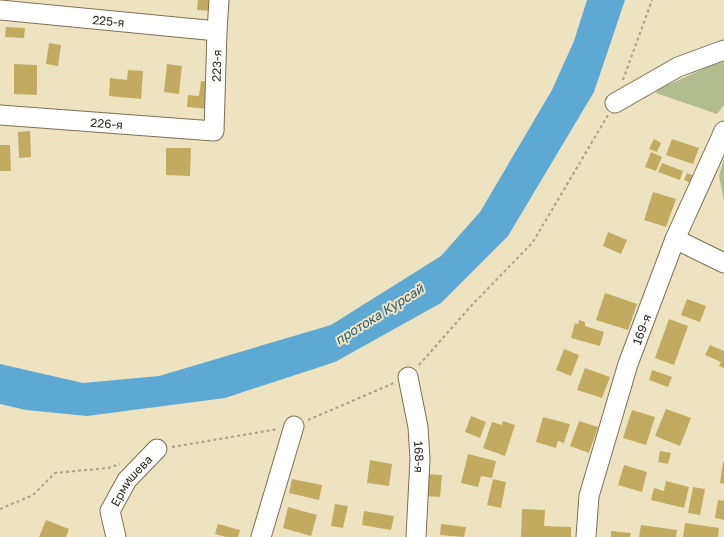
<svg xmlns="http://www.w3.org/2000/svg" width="724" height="537" font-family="'Golos Text',sans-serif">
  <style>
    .green { fill: #b2bd8f }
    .water { fill: #5ea8d4 }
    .building { fill: #c2ab61 }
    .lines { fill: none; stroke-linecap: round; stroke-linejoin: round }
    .minor-casing { stroke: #7a7052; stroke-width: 21 }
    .path { stroke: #a9a287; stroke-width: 2; stroke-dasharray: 3 3; stroke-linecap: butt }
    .minor { stroke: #fff; stroke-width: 19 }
    .labels { text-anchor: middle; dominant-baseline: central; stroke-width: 4; stroke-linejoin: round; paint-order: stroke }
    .street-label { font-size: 12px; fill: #2e2a1d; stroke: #ede3c1 }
    .water-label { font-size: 13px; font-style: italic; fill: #225a79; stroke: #ede3c1 }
  </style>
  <rect width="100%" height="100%" fill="#ede3c1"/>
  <g class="green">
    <polygon points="724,62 724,105 717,114 656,93 659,89 712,65"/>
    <polygon points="724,158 724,201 719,176"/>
  </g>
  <polygon class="water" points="587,0 625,0 594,92 508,236 441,303 335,362 225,398 87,416 26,410 0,404 0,364 83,383 159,376 331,325 441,256 480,212 552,90 574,41"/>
  <g class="building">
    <polygon points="198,0 215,0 214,11 197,10"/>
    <polygon points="6,27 25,28 24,38 5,37"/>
    <polygon points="49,43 61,45 58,66 46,64"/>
    <polygon points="14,64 37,65 37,95 14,94"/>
    <polygon points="167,64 182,66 179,94 164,92"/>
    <polygon points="128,70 143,71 141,99 109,96 110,78 127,80"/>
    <polygon points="201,81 212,82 209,109 187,107 188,95 199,96"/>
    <polygon points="30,131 31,157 19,158 18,132"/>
    <polygon points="654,139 661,143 657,152 649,149"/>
    <polygon points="672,139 699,148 693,164 666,155"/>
    <polygon points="0,145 10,145 11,171 0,171"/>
    <polygon points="166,148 191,148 190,176 166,175"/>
    <polygon points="651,152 662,157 656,171 645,167"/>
    <polygon points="662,163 683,171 680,180 658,172"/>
    <polygon points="687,173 694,176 691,183 684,180"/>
    <polygon points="653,192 676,199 666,227 644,220"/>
    <polygon points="608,232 627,240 621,254 603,246"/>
    <polygon points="605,293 637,304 628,330 596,320"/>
    <polygon points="687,299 706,306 700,322 681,315"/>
    <polygon points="669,319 688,326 674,365 655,358"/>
    <polygon points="579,320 585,322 585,326 604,332 600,346 571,338 575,323 578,324"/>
    <polygon points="710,345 724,351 724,368 719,366 721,362 705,355"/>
    <polygon points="564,349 579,355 571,376 556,370"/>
    <polygon points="585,368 610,377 602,398 577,390"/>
    <polygon points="652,370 672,377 668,387 649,380"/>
    <polygon points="666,409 691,418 680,446 655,436"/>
    <polygon points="632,410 655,417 646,445 623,438"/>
    <polygon points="471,416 486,422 480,438 465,432"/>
    <polygon points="543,417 570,424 564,443 558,441 556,448 536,442"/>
    <polygon points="503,421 515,425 505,456 483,448 492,422 502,425"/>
    <polygon points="579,421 598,427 589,453 570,446"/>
    <polygon points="660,451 671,453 668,464 658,462"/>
    <polygon points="468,454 496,461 492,478 481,476 478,487 461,483"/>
    <polygon points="370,460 392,464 389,486 367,483"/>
    <polygon points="723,462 724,462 724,484 720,483"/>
    <polygon points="624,465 647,472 642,492 618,485"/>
    <polygon points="426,474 442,475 440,497 425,496"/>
    <polygon points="292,479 322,485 319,500 289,493"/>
    <polygon points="493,479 506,482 501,508 487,505"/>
    <polygon points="666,481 689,487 684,508 651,500 654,488 664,491"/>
    <polygon points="693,487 705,489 700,515 688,513"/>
    <polygon points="718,500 724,501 724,520 715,518"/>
    <polygon points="335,504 348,506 343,528 331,526"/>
    <polygon points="288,507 317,515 311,536 283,528"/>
    <polygon points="522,509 545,510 544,526 571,527 571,537 521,537"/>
    <polygon points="364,511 394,516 391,530 362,525"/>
    <polygon points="46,520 69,529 66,537 39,537"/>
    <polygon points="685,523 719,528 718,537 683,537"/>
    <polygon points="218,524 240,530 238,537 226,537 215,534"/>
    <polygon points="441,524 466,527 464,537 440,535"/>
    <polygon points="641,525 677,530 676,537 639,537"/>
    <polygon points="611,531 631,533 630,537 611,537"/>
  </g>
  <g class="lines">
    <defs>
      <g id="minor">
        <path id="s1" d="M 0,10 L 217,31"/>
        <polyline points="615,103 678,67 724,50"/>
        <path id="s2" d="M 0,115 L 214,131 L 217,31 L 219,0"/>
        <polyline points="675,239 724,263"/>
        <path id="s3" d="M 408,377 L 418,427 L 420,459 L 416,537"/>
        <path id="s4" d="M 116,537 L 110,511 L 127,480 L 157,449"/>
        <polyline points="261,537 294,426"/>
        <path id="s5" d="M 586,537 L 589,496 L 628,364 L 675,239 L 724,131"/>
      </g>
    </defs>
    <use href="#minor" class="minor-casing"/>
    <g class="path">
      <polyline points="623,80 652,0"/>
      <polyline points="419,365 471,306 533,242 608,115"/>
      <polyline points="308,420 394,383"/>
      <polyline points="172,447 278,429"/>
      <polyline points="0,509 33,495 55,473 108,468 120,464"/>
    </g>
    <use href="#minor" class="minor"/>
  </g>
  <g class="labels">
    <g class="street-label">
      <text stroke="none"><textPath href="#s1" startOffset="109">225-я</textPath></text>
      <text stroke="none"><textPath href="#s2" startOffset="280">223-я</textPath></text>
      <text stroke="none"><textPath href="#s2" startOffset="107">226-я</textPath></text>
      <text stroke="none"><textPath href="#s5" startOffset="216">169-я</textPath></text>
      <text stroke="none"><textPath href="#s3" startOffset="81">168-я</textPath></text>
      <text stroke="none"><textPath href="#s4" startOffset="64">Ермишева</textPath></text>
    </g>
    <g class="water-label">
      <text transform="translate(379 314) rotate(-32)">протока Курсай</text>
    </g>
  </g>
</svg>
